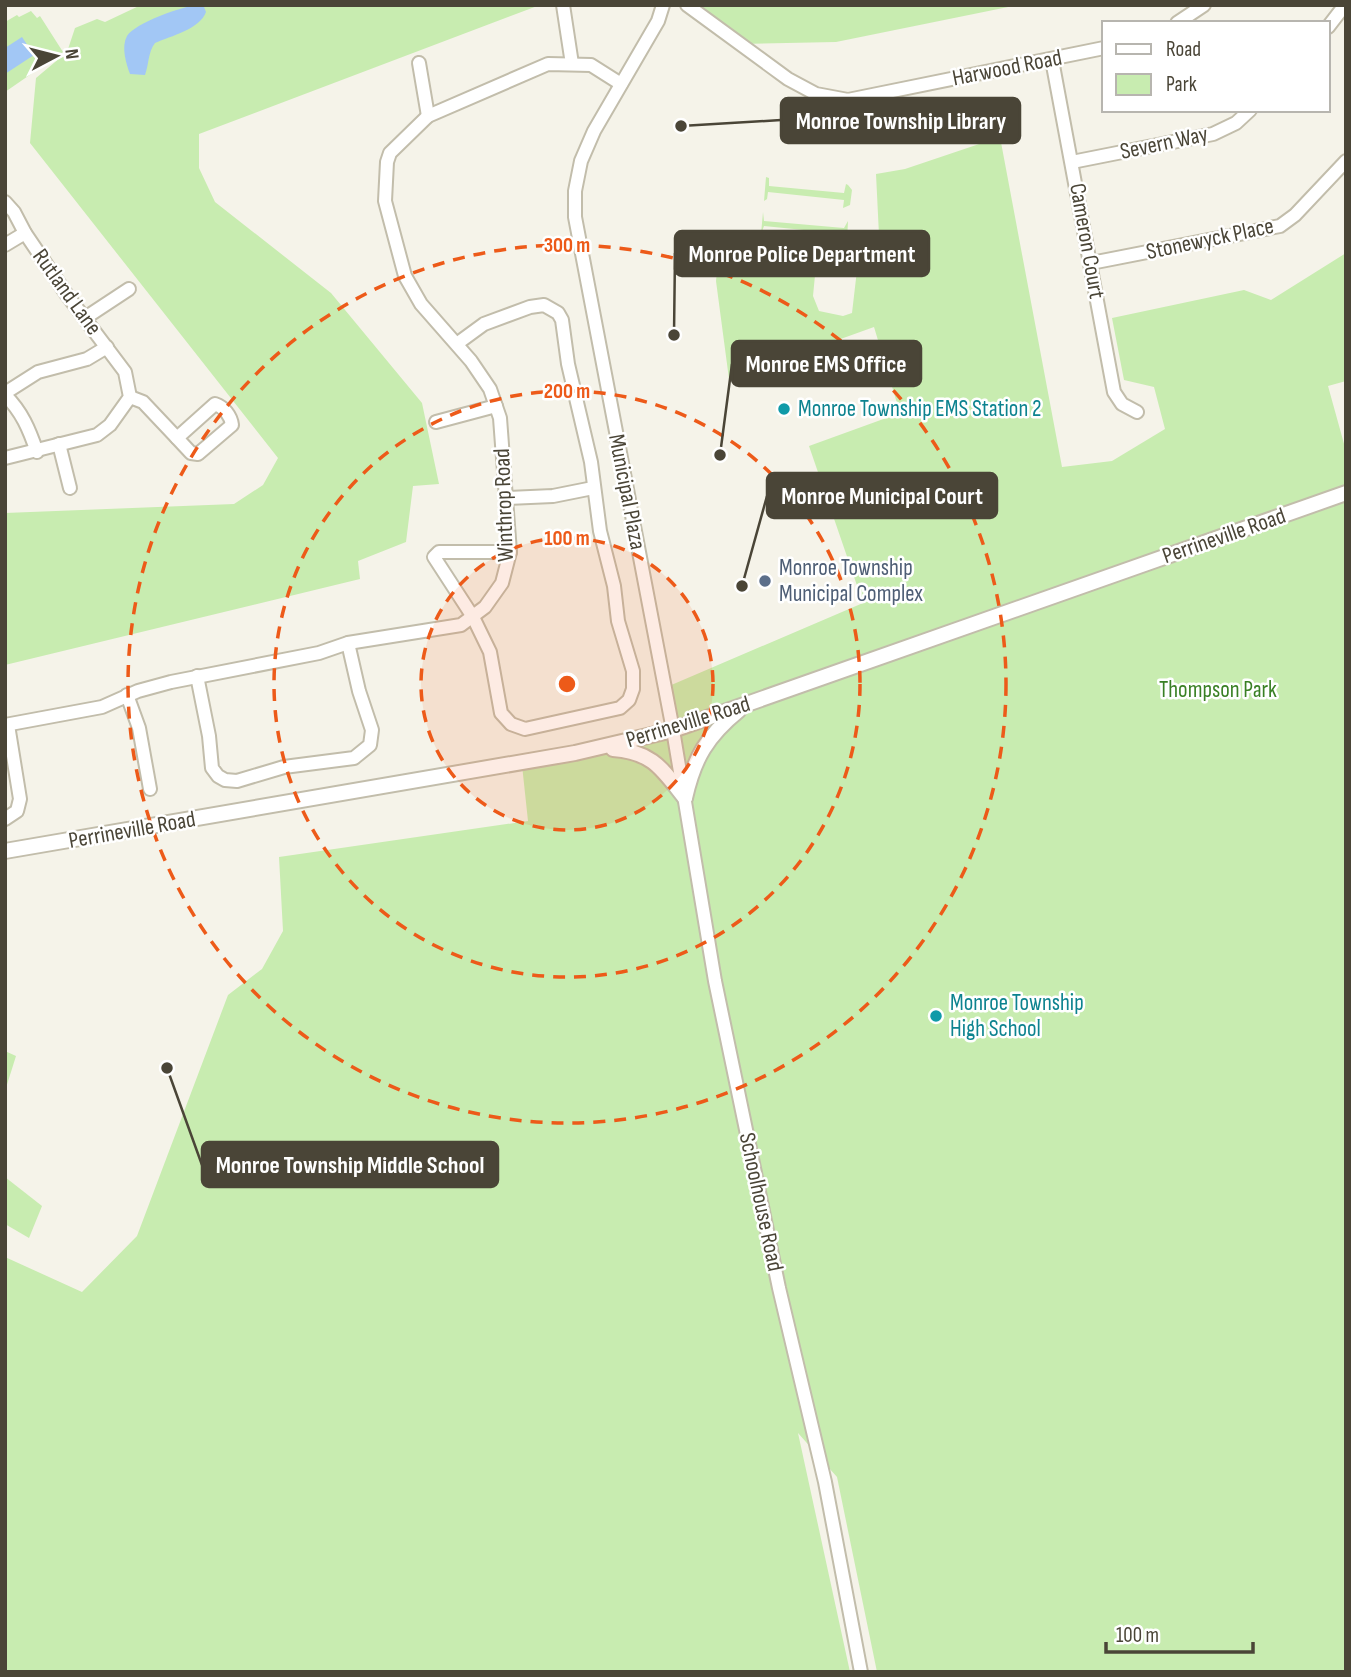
<svg xmlns="http://www.w3.org/2000/svg" width="1351" height="1677" font-family="'Sofia Sans Condensed',sans-serif">
  <style>
    .green { fill: #c8ecb0 }
    .water { fill: #a2c7f5 }
    .lines { fill: none; stroke-linecap: round; stroke-linejoin: round }
    .minor-casing { stroke: #c2bdab; stroke-width: 16 }
    .tertiary-casing { stroke: #c2bdab; stroke-width: 18 }
    .minor { stroke: #fff; stroke-width: 12 }
    .tertiary { stroke: #fff; stroke-width: 14 }
    .ring { fill: none; stroke: #ed5a19; stroke-width: 3.5; stroke-dasharray: 12 9 }
    .culture-dot { fill: #0f9aa8; stroke: #fff; stroke-width: 2.5 }
    .service-dot { fill: #5c6f8a; stroke: #fff; stroke-width: 2.5 }
    .labels { text-anchor: middle; dominant-baseline: central; stroke-width: 5; stroke-linejoin: round; paint-order: stroke }
    .street-label { font-size: 23px; fill: #4a4537; stroke: #fff }
    .culture-label { font-size: 23px; fill: #0d838f; stroke: #fff; text-anchor: start }
    .service-label { font-size: 23px; fill: #4e5e75; stroke: #fff; text-anchor: start }
    .park-label { font-size: 23px; fill: #3a8025; stroke: #fff }
    .centre { fill: #ed5a19; stroke: #fff; stroke-width: 3.5 }
    .ring-label { font-size: 21px; text-anchor: middle; font-weight: bold; fill: #ed5a19; stroke: #fff; stroke-width: 5; stroke-linejoin: round; paint-order: stroke }
    .leader { fill: none; stroke: #4a4537; stroke-width: 2.5 }
    .callout-dot { fill: #4a4537; stroke: #fff; stroke-width: 2.5 }
    .callout { fill: #4a4537; stroke: #4a4537; stroke-width: 2.5 }
    .callout-label { font-size: 24px; text-anchor: middle; font-weight: bold; fill: #fff }
  </style>
  <rect width="100%" height="100%" fill="#f5f3e9"/>
  <g class="green">
    <polygon points="141,5 540,5 199,134 199,168 215,202 331,293 422,403 439,484 413,486 406,542 358,561 360,579 5,665 5,513 234,504 263,485 278,458 30,143 36,78 67,52 75,28 97,19 105,22"/>
    <polygon points="687,5 1018,5 836,42 741,44"/>
    <polygon points="31,11 37,18 40,16 63,52 5,92 5,22 17,15 19,17"/>
    <polygon points="1000,137 1062,467 1112,461 1165,429 1154,387 1124,380 1112,318 1244,290 1271,300 1346,253 1346,381 1328,386 1346,451 1346,1672 877,1672 837,1477 798,1433 850,1672 5,1672 5,1257 82,1292 137,1236 228,995 262,969 283,931 279,857 528,821 522,765 669,731 662,689 863,603 809,446 900,413 874,327 729,379 716,281 718,262 744,258 816,265 813,296 819,311 843,316 852,313 857,270 879,235 876,174 905,169"/>
    <polygon points="766,177 769,178 769,186 844,193 846,184 848,185 852,190 850,205 843,208 844,200 768,192 767,199 764,201"/>
    <polygon points="763,212 764,221 844,228 848,221 847,241 844,242 844,234 764,226 761,234"/>
    <polygon points="5,1051 16,1056 5,1091"/>
    <polygon points="5,1177 42,1206 29,1238 5,1224"/>
  </g>
  <g class="water">
    <path d="M 198,5 L 204,7 L 206,12 C 200,29 171,36 155,43 C 148,52 149,64 145,75 L 130,74 C 126,63 121,47 127,36 C 135,23 183,6 198,5 Z"/>
    <polygon points="22,37 34,55 5,74 5,48"/>
  </g>
  <g class="lines">
    <defs>
      <g id="minor">
        <polyline points="563,5 572,64"/>
        <polyline points="663,5 658,21 594,131 581,161 575,191 575,217 673,730 715,981 779,1288 825,1482 861,1672"/>
        <polyline points="687,5 788,79 816,94 848,100 1104,48"/>
        <polyline points="1177,23 1204,5"/>
        <polyline points="1328,27 1345,5"/>
        <polyline points="1052,60 1114,392 1122,404 1137,412"/>
        <polyline points="419,63 428,116"/>
        <polyline points="1072,162 1213,134 1236,123 1250,110"/>
        <polyline points="5,202 14,212 25,233 67,295 125,372 130,397 110,425 97,435 5,458"/>
        <polyline points="5,245 25,233"/>
        <polyline points="1091,263 1280,226 1295,215 1346,161"/>
        <polyline points="85,318 129,289"/>
        <polyline points="458,343 484,324 530,307 544,305 558,313 562,320 568,364 591,462 600,531 614,586 618,621 633,671 633,689 629,700 620,708 525,729 511,724 501,713 490,652 473,617 434,557 439,552 510,552"/>
        <polyline points="5,393 38,372 87,359 107,347"/>
        <path d="M 5,395 C 22,412 29,429 37,452"/>
        <polyline points="130,397 143,402 177,438"/>
        <path d="M 215,404 C 224,407 231,416 232,425 L 198,454 L 191,453 L 177,438 Z"/>
        <polyline points="436,422 496,406"/>
        <polyline points="59,444 70,488"/>
        <polyline points="506,498 553,496 593,488"/>
        <polyline points="197,676 209,736 212,768 218,776 225,780 237,781 284,767 354,758 370,745 372,730 359,691 348,643"/>
        <polyline points="127,695 139,728 150,789"/>
        <polyline points="5,725 102,707 138,691 171,682 319,653 348,643 461,625 485,607 502,583 510,552 500,418 490,389 471,361 421,304 405,276 385,201 387,162 390,153 428,116 548,64 591,65 621,84"/>
        <polyline points="5,819 17,811 20,799 8,725"/>
      </g>
      <g id="tertiary">
        <path d="M 613,749 C 653,752 662,769 685,798"/>
        <path d="M 685,798 C 694,758 707,736 739,710"/>
        <polyline points="5,851 575,753 673,730 1346,493"/>
      </g>
    </defs>
    <use href="#minor" class="minor-casing"/>
    <use href="#tertiary" class="tertiary-casing"/>
    <use href="#minor" class="minor"/>
    <use href="#tertiary" class="tertiary"/>
  </g>
  <circle cx="567" cy="684" r="146" fill="#ed5a19" fill-opacity=".12"/>
  <g class="ring">
    <circle cx="567" cy="684" r="146"/>
    <circle cx="567" cy="684" r="293"/>
    <circle cx="567" cy="684" r="439"/>
  </g>
  <g class="culture-dot">
    <circle cx="784" cy="409" r="7"/>
    <circle cx="936" cy="1016" r="7"/>
  </g>
  <circle class="service-dot" cx="765" cy="581" r="7"/>
  <g class="labels">
    <g class="street-label">
      <text transform="translate(1007 68) rotate(-11)">Harwood Road</text>
      <text transform="translate(1164 143) rotate(-12)">Severn Way</text>
      <text transform="translate(1210 239) rotate(-12)">Stonewyck Place</text>
      <text transform="translate(1087 241) rotate(80)">Cameron Court</text>
      <text transform="translate(67 292) rotate(54)">Rutland Lane</text>
      <text transform="translate(627 492) rotate(79)">Municipal Plaza</text>
      <text transform="translate(504 505) rotate(-92)">Winthrop Road</text>
      <text transform="translate(1224 536) rotate(-19)">Perrineville Road</text>
      <text transform="translate(688 722) rotate(-17)">Perrineville Road</text>
      <text transform="translate(132 830) rotate(-10)">Perrineville Road</text>
      <text transform="translate(761 1202) rotate(78)">Schoolhouse Road</text>
    </g>
    <g class="culture-label">
      <text x="798" y="409">Monroe Township EMS Station 2</text>
      <text x="950" y="1003">Monroe Township<tspan x="950" dy="26">High School</tspan></text>
    </g>
    <g class="service-label">
      <text x="779" y="568">Monroe Township<tspan x="779" dy="26">Municipal Complex</tspan></text>
    </g>
    <g class="park-label">
      <text x="1218" y="690">Thompson Park</text>
    </g>
  </g>
  <circle cx="567" cy="684" r="10" class="centre"/>
  <g class="ring-label">
    <text x="567" y="252">300 m</text>
    <text x="567" y="398">200 m</text>
    <text x="567" y="545">100 m</text>
  </g>
  <path class="leader" d="M681 126L781 120M674 335L675 253M720 455L732 364M742 586L767 496M167 1068L202 1165"/>
  <g class="callout-dot">
    <circle cx="681" cy="126" r="7"/>
    <circle cx="674" cy="335" r="7"/>
    <circle cx="720" cy="455" r="7"/>
    <circle cx="742" cy="586" r="7"/>
    <circle cx="167" cy="1068" r="7"/>
  </g>
  <g class="callout">
    <rect x="781" y="98" width="239" height="45" rx="7"/>
    <rect x="675" y="231" width="254" height="45" rx="7"/>
    <rect x="732" y="341" width="189" height="45" rx="7"/>
    <rect x="767" y="473" width="230" height="45" rx="7"/>
    <rect x="202" y="1142" width="296" height="45" rx="7"/>
  </g>
  <g class="callout-label">
    <text x="901" y="129">Monroe Township Library</text>
    <text x="802" y="262">Monroe Police Department</text>
    <text x="826" y="372">Monroe EMS Office</text>
    <text x="882" y="504">Monroe Municipal Court</text>
    <text x="350" y="1173">Monroe Township Middle School</text>
  </g>
  <rect width="1351" height="1677" fill="none" stroke="#4a4537" stroke-width="14"/>
  <rect x="1102" y="21" width="228" height="91" fill="#ffffff" stroke="#b7b5af" stroke-width="2"/>
  <rect x="1116" y="44" width="35" height="10" fill="#ffffff" stroke="#b7b5af" stroke-width="2"/>
  <text x="1166" y="56" font-size="21" fill="#4a4537">Road</text>
  <rect x="1116" y="74" width="35" height="21" fill="#c8ecb0" stroke="#b7b5af" stroke-width="2"/>
  <text x="1166" y="91" font-size="21" fill="#4a4537">Park</text>
  <g transform="translate(56 56) rotate(83)" stroke="#ffffff" stroke-width="5" paint-order="stroke">
  <path d="M0-5L12 26L0 18L-12 26Z" fill="#4a4537"/>
  <text y="-10" font-size="19" font-weight="bold" text-anchor="middle" fill="#4a4537">N</text>
  </g>
  <path d="M1106 1642v10h147v-10" fill="none" stroke="#4a4537" stroke-width="3.5"/>
  <text x="1116" y="1642" font-size="21" fill="#4a4537" stroke="#ffffff" stroke-width="5" paint-order="stroke">100 m</text>
</svg>
